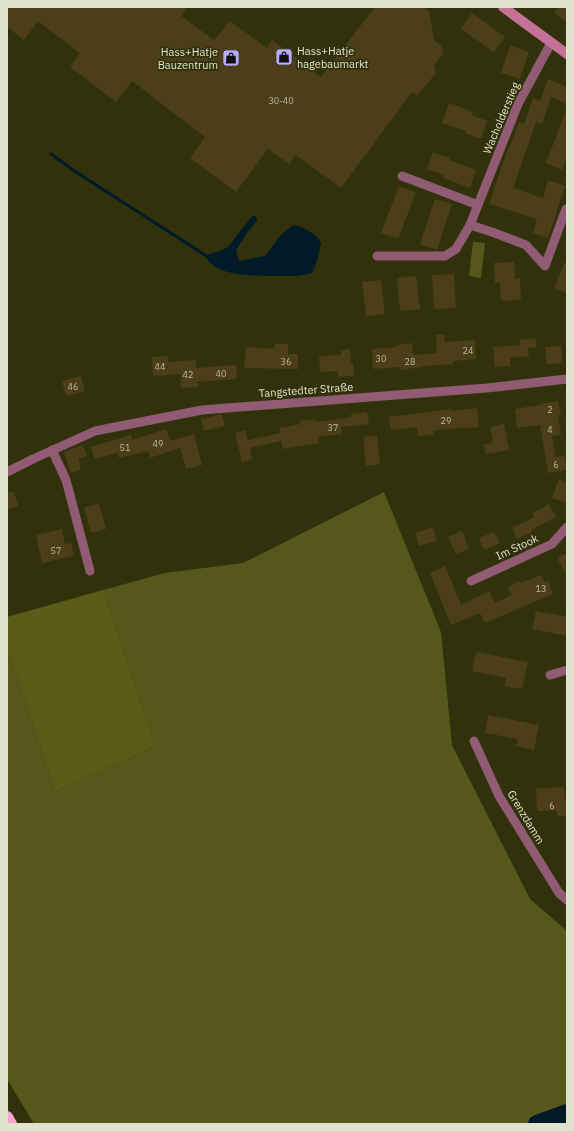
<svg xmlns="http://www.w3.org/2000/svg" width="574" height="1131" font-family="'IBM Plex Sans',sans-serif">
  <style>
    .green { fill: #55571b }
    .forest { fill: #5a5c17 }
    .water { fill: #001a27 }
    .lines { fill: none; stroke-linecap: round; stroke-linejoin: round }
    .stream { stroke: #001a27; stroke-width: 3 }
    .river { stroke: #001a27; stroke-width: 18 }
    .building { fill: #4b3e18 }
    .street { stroke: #905b73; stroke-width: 9 }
    .secondary { stroke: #c57198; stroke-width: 10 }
    .highway { stroke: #f6a7ca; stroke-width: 12 }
    .labels { text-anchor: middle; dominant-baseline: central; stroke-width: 3.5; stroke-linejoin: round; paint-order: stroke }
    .number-label { font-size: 9px; fill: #bcbaa0 }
    .poi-label { font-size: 11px; fill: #e2e3ce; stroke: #31320b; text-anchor: start }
    .street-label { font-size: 11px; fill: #e2e3ce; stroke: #31320b }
  </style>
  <rect width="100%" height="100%" fill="#31320b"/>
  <g class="green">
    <polygon points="473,242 485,243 481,278 469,276"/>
    <polygon points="384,492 441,632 452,745 530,899 567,931 567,1124 34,1124 7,1079 7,649 55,792 156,746 103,590 165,573 243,563"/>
  </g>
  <polygon class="forest" points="103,590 156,746 55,792 7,649 7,617"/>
  <path class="water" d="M 253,215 L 256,217 L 257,221 L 247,233 L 236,250 L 239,261 L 265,256 L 281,235 L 293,225 C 304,227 316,233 321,243 L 317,261 L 312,273 C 300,277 290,276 278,276 C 255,275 224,278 207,260 L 209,254 L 220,251 L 228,247 Z"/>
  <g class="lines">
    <polyline class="stream" points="51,154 76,172 208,257"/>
    <polyline class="river" points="537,1124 567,1113"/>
  </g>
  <g class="building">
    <polygon points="7,7 187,7 181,16 214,40 230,21 267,48 272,40 321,77 375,7 423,7 429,11 434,40 441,45 443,53 434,65 436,73 417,96 412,92 341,188 296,155 289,164 268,149 236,192 190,158 205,137 132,81 116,102 70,67 80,53 38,21 24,40 7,27"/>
    <polygon points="559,7 567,7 567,23 554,12"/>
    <polygon points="472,13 505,37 494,52 461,29"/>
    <polygon points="510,45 529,52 520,79 501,73"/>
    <polygon points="548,79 567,87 567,104 551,97 542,124 536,122 513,188 543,198 548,180 565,186 548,238 533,233 537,219 489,204 508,148 509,149 519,122 524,124 533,98 540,101"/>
    <polygon points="449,103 473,112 472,115 487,121 481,139 465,133 466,131 442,123"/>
    <polygon points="566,111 567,156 562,170 546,163"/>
    <polygon points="433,152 450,158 449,160 476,170 470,188 443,178 444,175 427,169"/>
    <polygon points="399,186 416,192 398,239 381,233"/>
    <polygon points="435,199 452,204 437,250 420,244"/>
    <polygon points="567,257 567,294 554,288"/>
    <polygon points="514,262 515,279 520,279 521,300 501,301 500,283 495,283 494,263"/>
    <polygon points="454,274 456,308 434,309 432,275"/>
    <polygon points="416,276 420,309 400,311 397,278"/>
    <polygon points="381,280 385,314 366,316 362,282"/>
    <polygon points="436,335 444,335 445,342 475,340 476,359 453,361 453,364 423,366 423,367 399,370 399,367 373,369 372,349 397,347 397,345 412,343 413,355 437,353"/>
    <polygon points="536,338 537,347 528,348 529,356 510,358 510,366 495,367 493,347 520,345 520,340"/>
    <polygon points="275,344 288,344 288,354 298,354 298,369 244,368 246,347 274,349"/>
    <polygon points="561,346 562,363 547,364 545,347"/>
    <polygon points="350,349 351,363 353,363 354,376 338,377 338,371 320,372 319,356 341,355 341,350"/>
    <polygon points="168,356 168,362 196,360 196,368 236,365 237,379 197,382 198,387 181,388 180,374 153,376 152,357"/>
    <polygon points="81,376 85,391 66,396 62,381"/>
    <polygon points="558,401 561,415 558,415 561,435 552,436 555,457 565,456 567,470 548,473 540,425 517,428 515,409 540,405 540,404"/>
    <polygon points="477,408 479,427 463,429 463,427 433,431 434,434 418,436 417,427 391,430 389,417 452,409 453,411"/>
    <polygon points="367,412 369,424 341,427 342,434 318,437 319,443 283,449 281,441 250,448 252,460 242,462 235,433 245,430 248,440 280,433 279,428 301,424 300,421 315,419 316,422 351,417 351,414"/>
    <polygon points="222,414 225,426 204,431 201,419"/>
    <polygon points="504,424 509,450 486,454 484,444 493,443 490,427"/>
    <polygon points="166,429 170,441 194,434 202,465 186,469 180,448 150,458 148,451 119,458 118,453 94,459 91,447 131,435 132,440"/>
    <polygon points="377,435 380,464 366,466 363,437"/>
    <polygon points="83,445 87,456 78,459 81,469 71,473 64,452"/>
    <polygon points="559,479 567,482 567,503 552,498"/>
    <polygon points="13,491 19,506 7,510 7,493"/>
    <polygon points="99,503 106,529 91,533 84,508"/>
    <polygon points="549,504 556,517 531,530 532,532 517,539 512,528 534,517 532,513"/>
    <polygon points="433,527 437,541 419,546 415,533"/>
    <polygon points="62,529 65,544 71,543 74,556 42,563 36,535"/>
    <polygon points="462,531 469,549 456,554 448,537"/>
    <polygon points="494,532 500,543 484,550 479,538"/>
    <polygon points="567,553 567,576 557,558"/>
    <polygon points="445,566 461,605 489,591 495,603 512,595 508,587 520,581 521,583 541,575 544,582 548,581 553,594 485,623 480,613 451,625 430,573"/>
    <polygon points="536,611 567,617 567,636 532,629"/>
    <polygon points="476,652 528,662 522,689 504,686 506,678 472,671"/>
    <polygon points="488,715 539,725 534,750 516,746 518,739 485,733"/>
    <polygon points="564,787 565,800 567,800 567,816 557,816 557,811 537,811 536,788"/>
  </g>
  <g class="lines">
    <g class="street">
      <polyline points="402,176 478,205"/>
      <polyline points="470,225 492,232 526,245 545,266 566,209"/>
      <polyline points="377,256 445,256 456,249 470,225 518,104 551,43"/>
      <polyline points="52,450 66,480 90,571"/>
      <polyline points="7,472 33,459 95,431 202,410 487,388 567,379"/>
      <polyline points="471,581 552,544 567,527"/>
      <polyline points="550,675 567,670"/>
      <polyline points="474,741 499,796 559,893 567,900"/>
    </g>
    <polyline class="secondary" points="503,7 567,54"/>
    <polyline class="highway" points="7,1117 11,1124"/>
  </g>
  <defs>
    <symbol id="shop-square" viewBox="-11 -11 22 22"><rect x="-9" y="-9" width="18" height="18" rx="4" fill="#b7abf7" stroke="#31320b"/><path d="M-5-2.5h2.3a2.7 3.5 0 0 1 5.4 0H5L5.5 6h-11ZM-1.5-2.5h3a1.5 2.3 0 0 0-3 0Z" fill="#111"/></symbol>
  </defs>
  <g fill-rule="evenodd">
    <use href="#shop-square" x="274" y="47" width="20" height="20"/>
    <use href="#shop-square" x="221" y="48" width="20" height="20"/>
  </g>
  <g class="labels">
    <g class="number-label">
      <text x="281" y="100">30-40</text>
      <text x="468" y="350">24</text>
      <text x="381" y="358">30</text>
      <text x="286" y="361">36</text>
      <text x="410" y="361">28</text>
      <text x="160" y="366">44</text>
      <text x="221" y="373">40</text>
      <text x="188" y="374">42</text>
      <text x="73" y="386">46</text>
      <text x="550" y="409">2</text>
      <text x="446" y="420">29</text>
      <text x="333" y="427">37</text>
      <text x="550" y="429">4</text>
      <text x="158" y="443">49</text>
      <text x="125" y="447">51</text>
      <text x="556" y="464">6</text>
      <text x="56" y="550">57</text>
      <text x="541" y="588">13</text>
      <text x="552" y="805">6</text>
    </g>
    <g class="poi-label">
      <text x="297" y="51">Hass+Hatje<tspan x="297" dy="13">hagebaumarkt</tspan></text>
      <text x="218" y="52" text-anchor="end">Hass+Hatje<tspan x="218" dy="13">Bauzentrum</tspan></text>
    </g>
    <g class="street-label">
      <text transform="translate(501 118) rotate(-67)">Wacholderstieg</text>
      <text transform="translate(306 390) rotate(-4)">Tangstedter Straße</text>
      <text transform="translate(517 547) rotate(-25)">Im Stook</text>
      <text transform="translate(526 817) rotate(59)">Grenzdamm</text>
    </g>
  </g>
  <rect width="574" height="1131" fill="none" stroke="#e2e3ce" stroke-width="16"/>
</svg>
